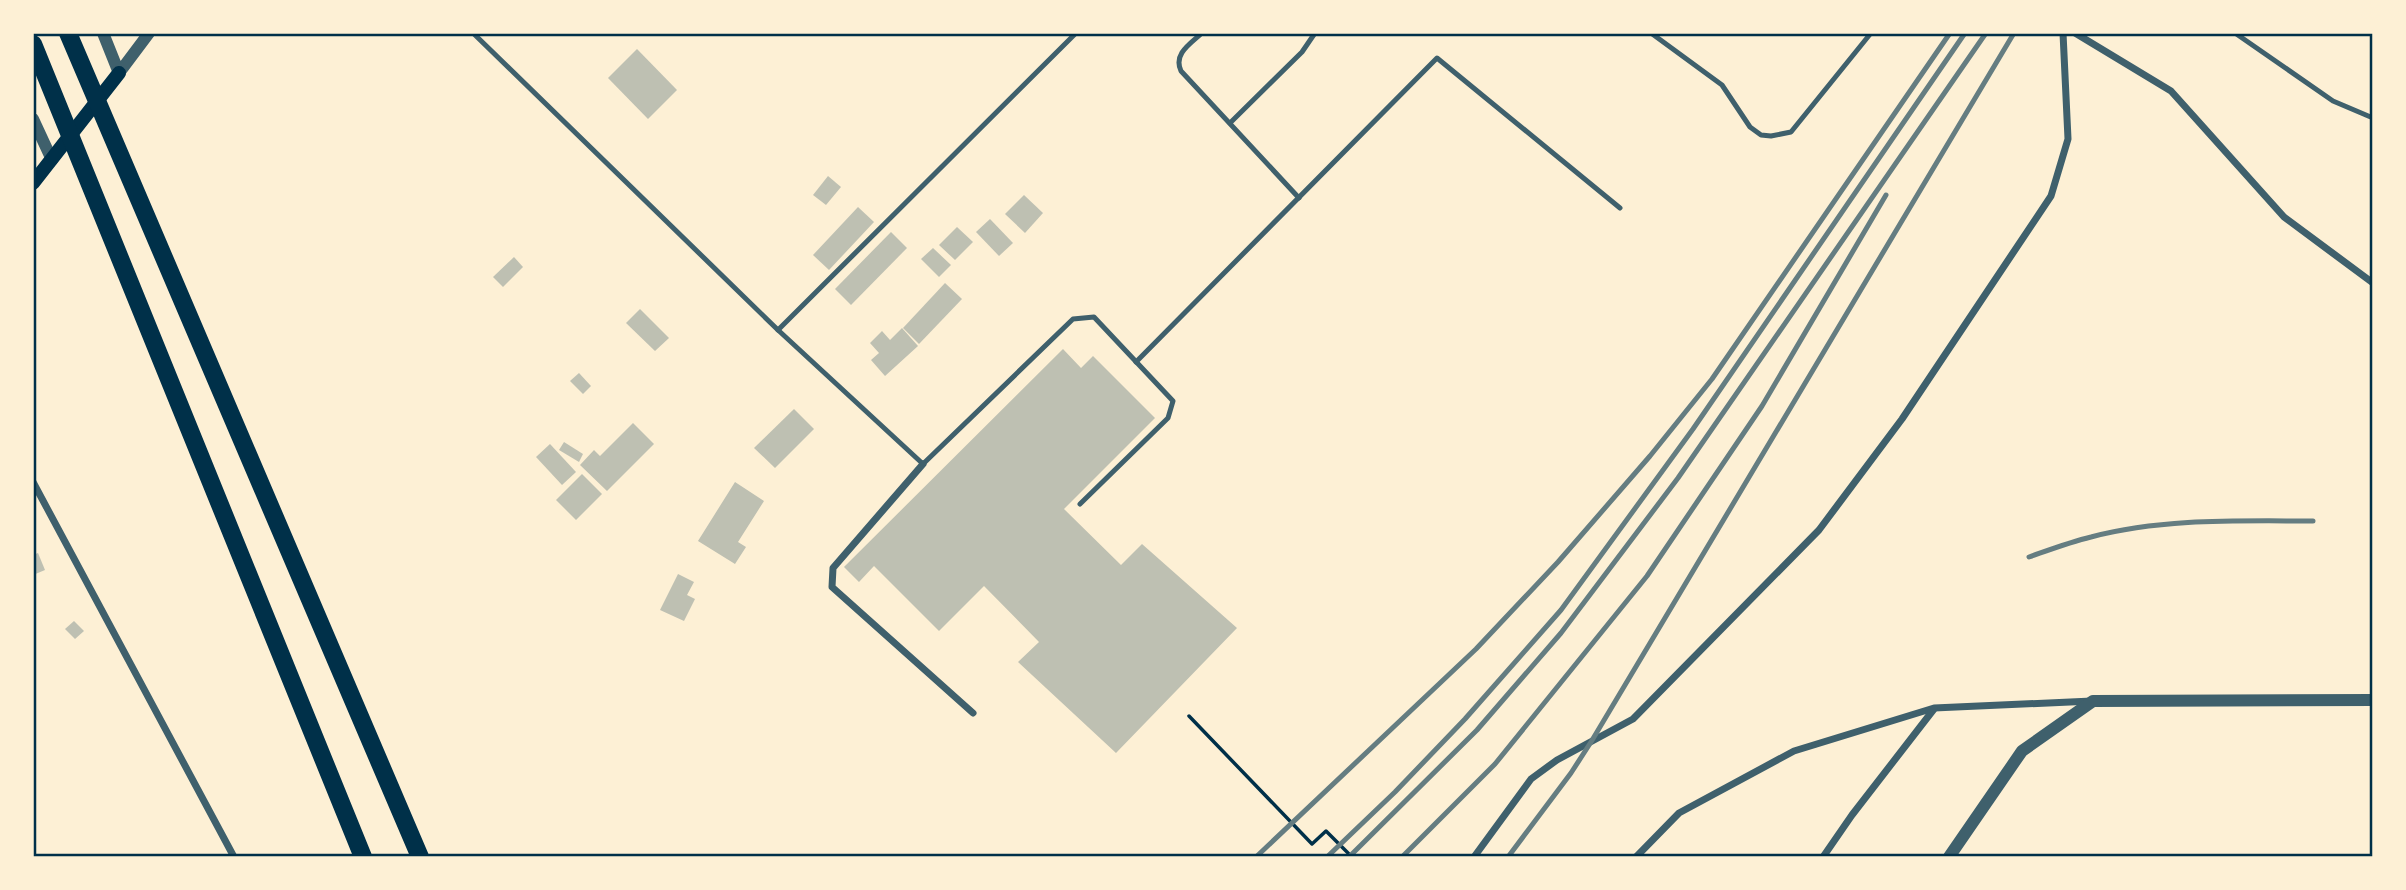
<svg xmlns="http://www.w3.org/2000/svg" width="2406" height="890" font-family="Rubik,sans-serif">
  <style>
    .building { fill: #bec0b2 }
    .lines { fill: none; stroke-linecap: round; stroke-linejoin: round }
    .path { stroke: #003049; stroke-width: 3.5 }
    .service { stroke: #3f606c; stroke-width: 5 }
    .minor { stroke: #3f606c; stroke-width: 7 }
    .tertiary { stroke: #3f606c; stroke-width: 12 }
    .secondary { stroke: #003049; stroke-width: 14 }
    .trunk { stroke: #003049; stroke-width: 18 }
    .rail { stroke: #657d81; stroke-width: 5 }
    .neatline { fill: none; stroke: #003049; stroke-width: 2.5 }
  </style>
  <rect width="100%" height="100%" fill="#fdf0d5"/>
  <g class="building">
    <polygon points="637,49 677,90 648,119 608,78"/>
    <polygon points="828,176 841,187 826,205 813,195"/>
    <polygon points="1024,195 1043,213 1025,233 1005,214"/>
    <polygon points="858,207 874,222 829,270 813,255"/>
    <polygon points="990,219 1013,243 999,256 976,232"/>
    <polygon points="957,227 973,242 955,260 939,245"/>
    <polygon points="891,232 907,248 851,305 835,289"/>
    <polygon points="933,248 951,265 939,277 921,259"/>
    <polygon points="514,257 523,267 503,287 493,277"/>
    <polygon points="945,283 962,299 919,344 903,328"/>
    <polygon points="640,309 669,338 655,351 626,323"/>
    <polygon points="902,328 918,346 885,376 871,360 879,353 870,343 882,331 890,340"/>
    <polygon points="1063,349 1081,368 1093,356 1155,418 1064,509 1121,565 1142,544 1237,628 1116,753 1018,662 1039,642 984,586 939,631 874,566 859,582 844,567"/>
    <polygon points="579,373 591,386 583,394 570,381"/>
    <polygon points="794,409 814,429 775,468 754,448"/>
    <polygon points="633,423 654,444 607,491 580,465 594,450 600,456"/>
    <polygon points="564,442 583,454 579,462 559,450"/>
    <polygon points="550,444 576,472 562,485 536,457"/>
    <polygon points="582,474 602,494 576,520 556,500"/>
    <polygon points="735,482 764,501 738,542 746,547 735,564 698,541"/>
    <polygon points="38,553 45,570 33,575 33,555"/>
    <polygon points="678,574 694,582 687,595 695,599 684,621 660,610"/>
    <polygon points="74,621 84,631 75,639 65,629"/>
  </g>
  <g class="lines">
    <polyline class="path" points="1189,716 1312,844 1326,831 1352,857"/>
    <g class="service">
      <polyline points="473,33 778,330 923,464 1073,319 1094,317 1173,401 1168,418 1080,504"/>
      <path d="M 1202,33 C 1190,44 1173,54 1181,71 L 1299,198"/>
      <polyline points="1651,33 1722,85 1750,127 1761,135 1771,136 1791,132 1871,33"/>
      <polyline points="2235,33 2333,101 2373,118"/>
      <polyline points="1230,123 1302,52 1315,33"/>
      <polyline points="778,330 1076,33"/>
      <polyline points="1136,362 1437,58 1620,208"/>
    </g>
    <g class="minor">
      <polyline points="2075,33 2171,91 2284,217 2373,283"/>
      <polyline points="923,464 833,568 832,587 973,713"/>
      <polyline points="33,482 234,857"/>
      <polyline points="1474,857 1531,779 1557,760 1633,719 1819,530 1902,419 2051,196 2068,139 2063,33"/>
      <polyline points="1636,857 1679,813 1794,751 1934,708 2092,701"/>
      <polyline points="1823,857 1852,815 1934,709"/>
    </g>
    <g class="tertiary">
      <polyline points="103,33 119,73 149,33"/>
      <polyline points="33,119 52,160"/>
      <polyline points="1949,857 2022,751 2093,701 2373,700"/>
    </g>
    <polyline class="secondary" points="33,183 119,73"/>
    <g class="trunk">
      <polyline points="68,33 420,857"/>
      <polyline points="33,44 363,857"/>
    </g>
    <g class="rail">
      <path d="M 2029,557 C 2049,550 2070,542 2091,537 C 2163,518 2239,521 2313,521"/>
      <polyline points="1256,857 1476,649 1558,562 1650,456 1712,379 1950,33"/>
      <polyline points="1327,857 1395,792 1465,719 1561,610 1693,429 1965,33"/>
      <polyline points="1349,857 1477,730 1561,633 1678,478 1986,33"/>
      <polyline points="1402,857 1495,764 1647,576 1762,406 1886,195"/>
      <polyline points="1508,857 1571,773 1591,742 2014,33"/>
    </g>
  </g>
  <rect width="2406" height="890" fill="none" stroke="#fdf0d5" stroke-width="70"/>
  <rect x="35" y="35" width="2336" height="820" class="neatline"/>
</svg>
